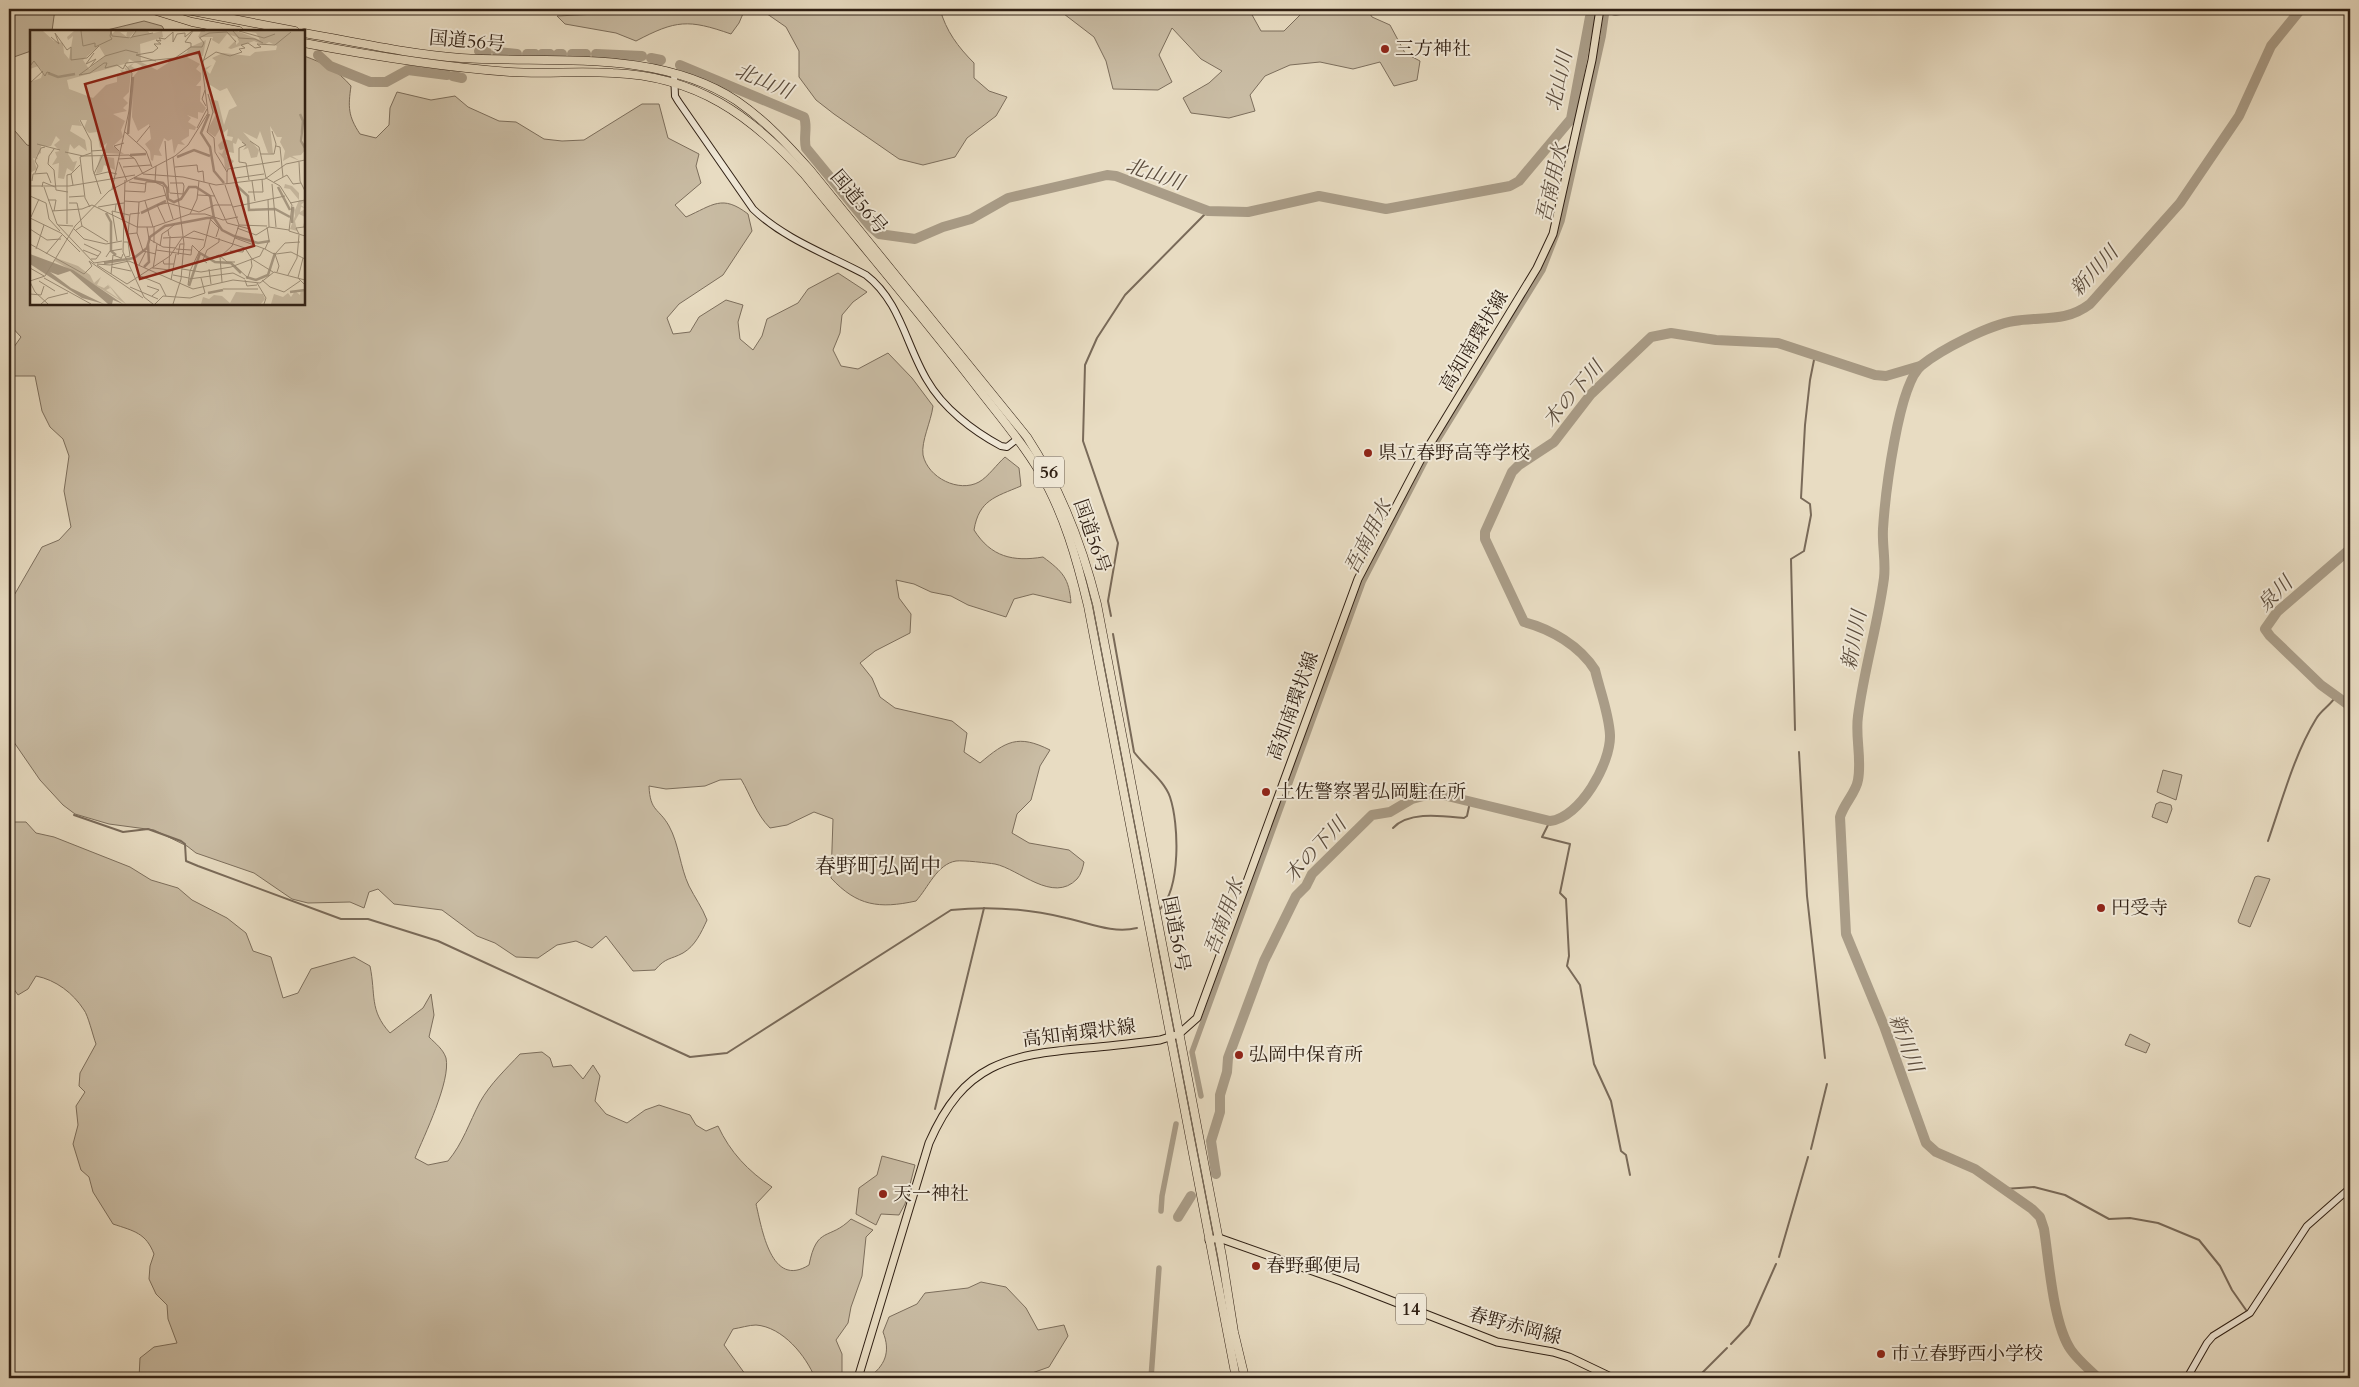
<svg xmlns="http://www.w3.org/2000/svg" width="2359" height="1387" font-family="Cardo,'Noto Serif JP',serif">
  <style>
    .green { fill: #c9bca4; stroke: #7c6e5c }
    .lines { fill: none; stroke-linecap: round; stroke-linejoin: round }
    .stream { stroke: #796a59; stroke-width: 2 }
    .canal { stroke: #a99c87; stroke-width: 5.5 }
    .river { stroke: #a99c87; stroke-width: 10 }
    .secondary-casing { stroke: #302014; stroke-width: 8 }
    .primary-casing { stroke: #302014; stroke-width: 9 }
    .highway-casing { stroke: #302014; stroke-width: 9 }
    .secondary { stroke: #f0e8d7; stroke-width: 6 }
    .primary { stroke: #e8dcc2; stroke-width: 7 }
    .highway { stroke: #e8dcc2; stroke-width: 8 }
    .poi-dot { fill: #8f2418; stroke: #f0e8d7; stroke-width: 2 }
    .labels { text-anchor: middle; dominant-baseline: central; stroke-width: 4; stroke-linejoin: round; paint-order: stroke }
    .shield { fill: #f0e8d7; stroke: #6a5c4e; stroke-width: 1 }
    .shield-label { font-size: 18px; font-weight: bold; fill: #302014 }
    .street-label { font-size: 19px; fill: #302014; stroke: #f0e8d7 }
    .poi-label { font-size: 19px; fill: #302014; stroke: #f0e8d7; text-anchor: start }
    .water-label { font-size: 20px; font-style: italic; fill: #5a4b3c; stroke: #f0e8d7 }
    .quarter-label { font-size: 21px; fill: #302014; stroke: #f0e8d7 }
    .inset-river { fill: none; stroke: #a99c87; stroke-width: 2.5 }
    .inset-road { fill: none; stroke: #9e917c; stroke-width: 1 }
    .view { fill: #8f2418; fill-opacity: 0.15; stroke: #8f2418; stroke-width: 2.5 }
    .inset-edge { fill: none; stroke: #302014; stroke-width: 2.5 }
  </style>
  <rect width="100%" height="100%" fill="#e8dcc2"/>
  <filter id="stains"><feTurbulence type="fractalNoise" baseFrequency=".004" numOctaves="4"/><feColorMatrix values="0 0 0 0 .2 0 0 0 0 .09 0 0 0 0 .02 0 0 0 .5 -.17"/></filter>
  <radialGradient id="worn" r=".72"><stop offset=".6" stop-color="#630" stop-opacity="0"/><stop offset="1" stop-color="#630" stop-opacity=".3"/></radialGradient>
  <g class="green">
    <polygon points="9,9 55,9 52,31 31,31 31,51 11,58 9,63"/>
    <path d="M 602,9 L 745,9 L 739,23 L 731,34 C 688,19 676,20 636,41 L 616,33 L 565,24 L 557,16 L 597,14 Z"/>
    <path d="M 760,9 L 940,9 C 946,31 958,47 974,63 L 974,78 L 989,91 L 1007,97 L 996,116 L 967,138 L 955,157 L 923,165 L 899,159 L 834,114 L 816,100 L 799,77 L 799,51 L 786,27 Z"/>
    <polygon points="1064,9 1251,9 1251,13 1261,31 1284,31 1306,9 1367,9 1372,17 1390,25 1405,53 1420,61 1417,80 1394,86 1380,62 1353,69 1320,62 1290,65 1265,76 1250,95 1255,111 1229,118 1191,113 1183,98 1209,83 1222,71 1201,59 1172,28 1159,55 1172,82 1158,90 1113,89 1106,61 1094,37 1064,14"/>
    <polygon points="144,21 162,26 165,31 103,31"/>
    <path d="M 304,56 C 324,63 337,70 351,86 C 348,107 348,116 360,134 L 376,138 L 389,125 L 390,108 L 397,92 L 431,100 L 455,96 L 468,107 L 499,121 L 516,122 L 544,139 L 562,141 L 584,140 L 642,104 L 659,104 L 668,138 L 699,154 L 696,166 L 701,183 L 675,205 L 686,217 C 713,205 722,194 748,214 L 752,231 L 723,275 L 679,304 L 667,318 L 673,334 L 690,332 L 699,317 L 726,300 L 743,305 L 738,322 L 740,339 L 753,350 L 762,336 L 767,319 L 798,303 L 808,289 L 838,273 L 867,292 L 853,302 L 842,315 L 840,333 L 833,350 L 841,366 L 858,369 L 888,353 L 912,378 L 933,406 C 931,422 921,441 923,455 C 928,478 959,493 979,482 C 988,477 997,464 1005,457 L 1019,468 L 1021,486 C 995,497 979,500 974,530 C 991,557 1013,562 1043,557 C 1063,572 1069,578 1071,603 L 1033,594 L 1014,599 L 1006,617 L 968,605 L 951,596 L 931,592 L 914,584 L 896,580 L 899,598 L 911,614 L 910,633 L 875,651 L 860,663 L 872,678 L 880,697 L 895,708 L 952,721 L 967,733 L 964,752 L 980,763 C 1006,741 1018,734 1050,750 L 1040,766 L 1031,800 L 1017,814 L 1012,833 L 1029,843 L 1069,850 L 1084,862 C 1083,867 1081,875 1077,879 C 1053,904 1019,869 995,864 C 988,863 963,860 956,861 C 937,864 928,888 916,901 C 879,909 857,906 831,878 L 833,819 L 814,812 L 787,825 L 770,828 C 756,814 751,796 741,779 L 720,780 L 705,786 L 666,789 L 649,786 C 650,812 659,808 669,826 C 679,844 680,867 689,886 C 695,898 702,907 707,920 C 701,933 695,946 683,953 C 670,960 666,957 655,970 L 633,971 L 606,936 L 592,948 L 576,941 L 557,945 L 538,958 L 516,957 L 495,943 L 477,936 L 442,910 L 394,904 L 378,889 L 369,892 L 364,908 L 350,902 L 308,903 L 292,899 L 254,873 L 196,853 L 187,846 L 154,830 L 109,824 L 75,814 L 63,805 L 40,780 L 9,735 L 9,604 L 42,547 L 59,540 L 71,527 L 64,491 L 69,456 L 63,439 L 50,427 L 42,411 L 35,376 L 9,376 L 9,354 L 21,337 L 9,324 L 9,124 L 27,145 L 31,146 L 31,304 L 304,304 Z"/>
    <polygon points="2163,770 2182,775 2176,800 2157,792"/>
    <polygon points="2160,802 2171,805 2172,809 2167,823 2152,817 2156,804"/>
    <path d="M 9,822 L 26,822 L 36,833 L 54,837 L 130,867 L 151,880 L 178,888 L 192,900 L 227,918 L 246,933 L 253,951 L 271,957 L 283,998 L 298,993 L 311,969 L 354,957 L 370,966 C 376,995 369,1010 390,1033 L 423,1008 L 431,994 L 434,1015 L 429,1037 C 436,1044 443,1049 446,1058 C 451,1081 424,1136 415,1158 L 428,1165 L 448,1161 C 463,1143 469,1123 480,1102 C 490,1084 506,1069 520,1054 L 542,1052 L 550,1058 L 553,1067 L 571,1065 L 583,1079 L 593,1065 L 600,1076 L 595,1101 L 606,1114 L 627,1123 L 645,1110 L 659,1105 L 690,1115 L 696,1125 L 706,1131 L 718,1126 C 730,1152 748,1171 772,1187 L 756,1204 C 762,1229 771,1289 809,1265 C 817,1225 829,1241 851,1219 L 873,1230 L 866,1237 L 862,1276 L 851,1307 L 848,1323 L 836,1340 L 842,1354 L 842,1378 L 815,1378 C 806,1356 783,1327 756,1325 C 749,1325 740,1328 733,1329 L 724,1345 L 748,1378 L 139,1378 L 140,1358 L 154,1347 L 177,1343 L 168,1319 L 167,1305 L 156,1294 L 149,1279 L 150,1266 L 154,1254 C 146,1233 134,1231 113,1224 L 93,1192 L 89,1177 L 81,1170 L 73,1144 L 78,1125 L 76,1106 L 85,1092 L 79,1086 L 80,1073 L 96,1044 C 93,1036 88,1015 84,1010 C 73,993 56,980 36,976 L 28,989 L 18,995 L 9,982 Z"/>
    <polygon points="2258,876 2270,879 2250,927 2239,923 2238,921 2255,877"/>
    <polygon points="2130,1034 2150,1044 2146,1053 2125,1045"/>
    <polygon points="882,1156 915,1165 905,1204 899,1215 881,1214 876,1225 856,1214 859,1188 877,1175"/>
    <path d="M 981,1282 L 1006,1287 L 1026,1308 L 1038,1330 L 1064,1325 L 1068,1336 L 1049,1367 L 1018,1378 L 868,1378 C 885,1366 891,1352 883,1332 L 889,1317 L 917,1304 L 925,1293 L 968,1288 Z"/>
  </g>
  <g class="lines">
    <g class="stream">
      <polyline points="1111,616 1108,601 1118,543 1083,441 1085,365 1097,338 1125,295 1208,211"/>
      <path d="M 1113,634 L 1134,752 C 1145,767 1164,780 1170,797 C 1179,824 1181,888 1160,909"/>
      <polyline points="1795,730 1791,559 1804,551 1811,515 1810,504 1801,498 1805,425 1810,380 1815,355"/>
      <polyline points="1799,752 1807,896 1825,1058"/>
      <path d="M 74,815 L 123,832 L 148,829 L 181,841 L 185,844 L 186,861 L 198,866 L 341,919 L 368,919 L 438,941 L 690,1057 L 727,1053 L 951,910 C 988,906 1029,909 1066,918 C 1089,923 1113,934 1137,928"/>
      <polyline points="1550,821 1542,837 1570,844 1560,893 1566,899 1569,956 1567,966 1580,985 1594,1064 1611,1101 1621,1151 1626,1155 1630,1175"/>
      <path d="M 1393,828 C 1409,811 1442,816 1464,818 L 1467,816 L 1470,802"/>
      <path d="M 2268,841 C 2282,801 2294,755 2316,719 C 2321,710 2331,705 2336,696"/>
      <polyline points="935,1109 984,908"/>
      <polyline points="1811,1149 1827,1084"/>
      <polyline points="2004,1189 2034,1187 2065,1195 2109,1219 2130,1218 2158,1223 2199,1240 2220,1266 2232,1290 2246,1310"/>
      <polyline points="1779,1257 1808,1157"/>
      <polyline points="1731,1344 1749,1325 1776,1264"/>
      <polyline points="1697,1378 1727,1348"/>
    </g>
    <g class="canal">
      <polyline points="1201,1096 1192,1052 1363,582 1427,458 1543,270 1562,221 1603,37 1607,9"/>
      <polyline points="1161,1211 1162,1196 1176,1124"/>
      <polyline points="1151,1378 1159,1268"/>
    </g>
    <g class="river">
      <polyline points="1615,11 1624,9"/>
      <polyline points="479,51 487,52"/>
      <polyline points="497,52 517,54"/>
      <polyline points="527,54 535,54"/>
      <polyline points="542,54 550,54"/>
      <polyline points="558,54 562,54"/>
      <polyline points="572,54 586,54"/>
      <polyline points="596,54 642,56"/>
      <polyline points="318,55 330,66 370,82 386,82 408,70 447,75"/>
      <polyline points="651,58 661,60"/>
      <path d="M 680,65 L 804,117 C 808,126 803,138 806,148 L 871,227 L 879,234 L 915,239 L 943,227 L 971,219 L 1008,198 L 1107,175 L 1116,176 L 1208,211 L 1248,212 L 1319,196 L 1386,209 L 1510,186 L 1519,181 L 1571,119 L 1590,17"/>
      <polyline points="453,76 462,78"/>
      <polyline points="2350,549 2277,612 2265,629 2270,636 2321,685 2350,706"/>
      <path d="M 1216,1174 L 1211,1141 L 1220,1112 L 1220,1095 L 1227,1072 L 1228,1058 L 1264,961 L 1296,896 L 1306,886 L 1312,874 L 1372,815 L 1390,812 L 1412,799 L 1435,793 L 1550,821 C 1580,818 1611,763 1610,735 C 1609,714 1600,691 1595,670 C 1580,646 1551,629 1524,622 L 1485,539 L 1485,532 L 1512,472 L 1519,465 L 1554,442 L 1591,394 L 1651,337 L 1671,333 L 1716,340 L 1778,343 L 1875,375 L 1886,376 L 1920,366"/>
      <polyline points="1178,1217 1191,1196"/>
      <path d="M 2098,1378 C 2089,1369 2078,1360 2071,1350 C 2053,1324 2049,1261 2044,1229 L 2040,1217 L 2032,1209 L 1975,1169 L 1936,1152 L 1926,1143 L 1884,1026 L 1846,934 L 1840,817 C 1844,803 1856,793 1858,780 C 1862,759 1855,737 1858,716 C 1864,669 1878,624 1884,578 C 1886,562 1882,545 1883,529 C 1885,497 1898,383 1922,365 C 1942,349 1989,325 2014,321 C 2042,316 2065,323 2090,304 L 2180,203 L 2239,116 L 2271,46 L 2301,9"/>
    </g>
    <defs>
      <g id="secondary">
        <path d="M 674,73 L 675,96 L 678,101 L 753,209 C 784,239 829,255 866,275 C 900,301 906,345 927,380 C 943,408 973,431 1001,446 L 1007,447 L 1017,439"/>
        <polyline points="2187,1378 2207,1343 2213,1336 2250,1313 2307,1226 2350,1188"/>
      </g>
      <g id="primary">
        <polyline points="1209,1240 1219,1238 1341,1281 1497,1342 1553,1352 1569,1357 1613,1378"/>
        <path d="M 858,1378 L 929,1143 C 964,1063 1007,1055 1087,1048 C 1112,1046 1136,1043 1160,1040 L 1179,1034 L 1197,1018 L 1358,579 L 1421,459 L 1537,268 L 1553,234 L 1592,60 L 1600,9"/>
      </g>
      <g id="highway">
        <polyline points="150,9 192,22 239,31"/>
        <polyline points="182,9 295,31"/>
        <path d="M 304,33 C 356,42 408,54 461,58 C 552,64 656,48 737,101 C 766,121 788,145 811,171 L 1027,437 C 1061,489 1082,544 1097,604 L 1222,1256 L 1234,1332 L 1245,1378"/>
        <path d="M 304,43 C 373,56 441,67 510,72 C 544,74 579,71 613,73 C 696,76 751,115 804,174 C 861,244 919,312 974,383 C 996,412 1021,440 1039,471 C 1064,513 1077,560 1088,606 L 1236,1378"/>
      </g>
    </defs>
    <use href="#secondary" class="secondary-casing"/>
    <use href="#primary" class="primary-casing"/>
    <use href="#highway" class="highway-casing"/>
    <use href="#secondary" class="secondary"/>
    <use href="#primary" class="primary"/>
    <use href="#highway" class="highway"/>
  </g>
  <g class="poi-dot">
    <circle cx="1385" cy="49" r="5"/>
    <circle cx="1368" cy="453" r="5"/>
    <circle cx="1266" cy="792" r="5"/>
    <circle cx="2101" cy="908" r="5"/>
    <circle cx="1239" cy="1055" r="5"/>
    <circle cx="883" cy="1194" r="5"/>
    <circle cx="1256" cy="1266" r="5"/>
    <circle cx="1881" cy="1354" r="5"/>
  </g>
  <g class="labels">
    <g class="shield">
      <rect x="1034" y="456.5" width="30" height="31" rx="4"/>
      <rect x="1396" y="1293.5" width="30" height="31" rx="4"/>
    </g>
    <g class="shield-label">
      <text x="1049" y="472">56</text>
      <text x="1411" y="1309">14</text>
    </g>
    <g class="street-label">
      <text transform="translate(467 41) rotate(5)">国道56号</text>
      <text transform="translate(859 202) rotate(50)">国道56号</text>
      <text transform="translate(1474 341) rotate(-59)">高知南環状線</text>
      <text transform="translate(1092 536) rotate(71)">国道56号</text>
      <text transform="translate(1293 706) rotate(-70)">高知南環状線</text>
      <text transform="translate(1176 934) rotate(79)">国道56号</text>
      <text transform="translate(1079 1033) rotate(-7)">高知南環状線</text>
      <text transform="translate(1515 1326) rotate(15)">春野赤岡線</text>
    </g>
    <g class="poi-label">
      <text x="1395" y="49">三方神社</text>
      <text x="1378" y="453">県立春野高等学校</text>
      <text x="1276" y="792">土佐警察署弘岡駐在所</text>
      <text x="2111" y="908">円受寺</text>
      <text x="1249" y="1055">弘岡中保育所</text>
      <text x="893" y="1194">天一神社</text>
      <text x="1266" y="1266">春野郵便局</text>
      <text x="1891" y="1354">市立春野西小学校</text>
    </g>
    <g class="water-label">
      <text transform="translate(764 81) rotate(23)">北山川</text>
      <text transform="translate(1559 81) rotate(-78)">北山川</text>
      <text transform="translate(1155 174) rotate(19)">北山川</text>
      <text transform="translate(1552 183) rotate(-77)">吾南用水</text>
      <text transform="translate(2094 271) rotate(-47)">新川川</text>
      <text transform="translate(1573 394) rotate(-49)">木の下川</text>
      <text transform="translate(1368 537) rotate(-63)">吾南用水</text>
      <text transform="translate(2275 594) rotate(-45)">泉川</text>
      <text transform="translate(1854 640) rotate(-79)">新川川</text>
      <text transform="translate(1315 850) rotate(-47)">木の下川</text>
      <text transform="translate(1224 917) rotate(-70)">吾南用水</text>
      <text transform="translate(1906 1043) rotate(69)">新川川</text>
    </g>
    <g class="quarter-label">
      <text x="878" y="866">春野町弘岡中</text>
    </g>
  </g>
  <g transform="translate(30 30)">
    <rect width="275" height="275" fill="#e8dcc2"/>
    <path d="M 0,1 L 13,1 L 24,11 L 33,13 L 34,23 L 39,29 L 43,6 L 38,10 L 37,7 L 44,1 L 82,1 L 82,4 L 85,1 L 105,1 L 100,7 L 96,7 L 97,2 L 90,2 L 100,9 L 106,1 L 118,1 L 120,4 L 132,1 L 133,7 L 110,14 L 111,32 L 127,40 L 138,33 L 138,30 L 141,31 L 157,22 L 158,18 L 176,10 L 173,26 L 160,24 L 157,27 L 170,34 L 166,39 L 171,43 L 171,50 L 166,56 L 171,56 L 170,71 L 176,78 L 173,83 L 168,82 L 168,89 L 157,85 L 161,88 L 158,92 L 166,97 L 165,100 L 159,99 L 159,106 L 151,111 L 155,115 L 148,114 L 144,124 L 142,109 L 138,111 L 134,108 L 129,120 L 132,126 L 124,125 L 123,131 L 121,130 L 120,121 L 115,114 L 121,109 L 119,94 L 108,101 L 102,87 L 103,47 L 112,36 L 99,29 L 98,33 L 37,50 L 39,59 L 63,68 L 76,55 L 87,52 L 87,46 L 93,44 L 90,40 L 96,41 L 94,37 L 99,40 L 97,37 L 104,33 L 101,36 L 106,39 L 101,41 L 99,62 L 93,68 L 98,73 L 93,78 L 97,81 L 83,84 L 95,91 L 91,100 L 93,107 L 83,116 L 94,124 L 74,123 L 77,113 L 70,118 L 67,102 L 59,103 L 54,98 L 57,90 L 49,90 L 52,96 L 42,95 L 40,101 L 55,110 L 57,121 L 49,115 L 44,119 L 40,114 L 38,124 L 43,132 L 47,131 L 43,142 L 37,138 L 34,149 L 28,148 L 29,133 L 22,135 L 27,127 L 25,122 L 30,121 L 24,115 L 30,110 L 26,106 L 21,116 L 11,116 L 11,123 L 6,126 L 8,129 L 3,128 L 7,139 L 0,143 L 0,52 L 11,48 L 13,42 L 8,36 L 0,39 ZM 69,16 L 75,26 L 59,39 L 53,30 ZM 171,1 L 207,1 L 230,10 L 226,3 L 214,1 L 275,1 L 275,87 L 270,105 L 275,120 L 271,125 L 262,126 L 270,131 L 260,127 L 253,131 L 255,121 L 250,112 L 252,107 L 247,107 L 240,96 L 243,124 L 238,123 L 230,101 L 227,109 L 213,102 L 229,120 L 227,127 L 221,128 L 218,118 L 213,120 L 216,116 L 208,108 L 206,114 L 203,113 L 204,123 L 199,122 L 196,126 L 204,131 L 197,140 L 195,138 L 194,129 L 188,122 L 192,124 L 194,119 L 190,120 L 188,115 L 194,109 L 202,111 L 203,107 L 197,106 L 198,99 L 192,104 L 190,99 L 185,107 L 177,101 L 186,84 L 183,83 L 180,69 L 188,71 L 194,95 L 199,80 L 207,76 L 197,58 L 190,61 L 177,53 L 175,38 L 182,35 L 176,40 L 180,44 L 186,31 L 182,28 L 193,23 L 220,26 L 225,22 L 246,20 L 247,16 L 239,12 L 234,15 L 224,11 L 201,19 L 198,18 L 206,10 L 206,15 L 209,12 L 207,7 L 197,4 L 189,14 L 182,10 L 183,7 L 168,7 ZM 70,126 L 84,128 L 85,140 L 74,135 L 72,142 L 66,144 ZM 255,154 L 262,156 L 269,163 L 269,170 L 275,171 L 271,175 L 275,178 L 271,177 L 270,182 L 275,179 L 275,187 L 269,184 L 265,191 L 267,201 L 260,199 L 265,186 L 263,174 L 265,180 L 269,170 L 260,159 L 254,158 ZM 26,228 L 48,236 L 60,245 L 64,253 L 71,247 L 67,255 L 74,258 L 78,255 L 80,258 L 76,260 L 89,269 L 77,253 L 96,274 L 32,235 L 25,231 ZM 275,259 L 274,274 L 241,274 L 244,264 L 253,267 L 258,263 L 261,267 L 265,261 L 270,265 L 271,260 ZM 206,262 L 233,264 L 235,269 L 231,274 L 171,274 L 173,267 L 179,269 L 184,265 L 192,266 L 200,273 Z" fill="#c9bca4" fill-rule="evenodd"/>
    <path d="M 0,224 L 43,240 L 93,274 L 83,270 L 82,274 L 78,274 L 40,241 L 28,245 L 20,242 L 41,258 L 74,274 L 52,268 L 0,234 Z" fill="#a99c87"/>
    <path class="inset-river" d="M 18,43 L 28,47 L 45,44M 179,84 L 171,103 L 180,117 L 184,141 L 194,153M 270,84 L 273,91 L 271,111 L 275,118M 98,104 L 103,47M 100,125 L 116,124M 147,127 L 164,120 L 180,126M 104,148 L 133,153 L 137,158 L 138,169 L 144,172 L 151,169 L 159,157 L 166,157 L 180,166 L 184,188M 206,155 L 218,166 L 219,180 L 245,179 L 260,187M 248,157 L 260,180M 76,183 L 81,192 L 81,221 L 86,225M 111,183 L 136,171M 262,193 L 263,177M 74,233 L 104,228 L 117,218 L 120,207 L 135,196 L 177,188 L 184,188 L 192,200 L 204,206 L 228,213 L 240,211M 114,237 L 119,232 L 118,215M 216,247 L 226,250 L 238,245 L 245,223M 159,256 L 170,223 L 185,232 L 201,233 L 211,243M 260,262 L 275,260M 178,263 L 193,260"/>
    <path class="inset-road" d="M 51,1 L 53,16 L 65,13 L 65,17M 163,1 L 155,12 L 161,13 L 161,17 L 172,17 L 174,13 L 170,8M 203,1 L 209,8 L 225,9 L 233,13M 209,1 L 234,8 L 245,4M 21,7 L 29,14 L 25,3 L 37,20 L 41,17 L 41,30 L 57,28 L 69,16M 102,7 L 123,3M 169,8 L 179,3 L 197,2 L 206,12M 65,17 L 82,9 L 80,6 L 81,1 L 82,6 L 101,8 L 106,1M 174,30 L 186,22 L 200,26 L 212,22 L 209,19 L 215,18 L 211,15 L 218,13 L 225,18 L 231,17 L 227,14 L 245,15 L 261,2M 126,31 L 106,25 L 123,22 L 128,18 L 124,14 L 131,14 L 126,10 L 131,11 L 129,8 L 135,9 L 143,2 L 143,12 L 147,4 L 155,3 L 155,7 L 162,1 L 175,1M 0,36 L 4,31 L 15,46 L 17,42 L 20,43M 60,37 L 66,29 L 56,34 L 64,23M 49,45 L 60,43 L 74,33 L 77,33 L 75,38 L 87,35 L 93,39 L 96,33 L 145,28 L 161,17M 49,45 L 75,26 L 96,20 L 108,23M 0,53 L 13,41M 175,60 L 172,69 L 176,76M 178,64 L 183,82 L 177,102 L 184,108 L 185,122 L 197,142 L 197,154M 50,90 L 61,111 L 63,140 L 71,164M 167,98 L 177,79M 95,102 L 116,121 L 122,137M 135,111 L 139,163M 220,111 L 229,117 L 236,148M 107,112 L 120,96M 212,112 L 216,115 L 209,118 L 209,132 L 216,133 L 219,150M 7,114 L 30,120M 246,116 L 250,117 L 253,147M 24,119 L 19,126 L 18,134 L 24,140 L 26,160 L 38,162M 61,121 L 75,120 L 64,144M 89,121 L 84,116 L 94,113M 35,122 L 53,126 L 99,125 L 105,129 L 113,144 L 153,147 L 186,155 L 235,149 L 256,134 L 275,130M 231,124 L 244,124 L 246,114 L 242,101M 88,129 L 104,128M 89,132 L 97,151M 269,132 L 270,151 L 275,161M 167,135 L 168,142 L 173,141 L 174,152M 93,137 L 121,135M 145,137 L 167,135M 197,142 L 198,139 L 250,131M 5,143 L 8,136 L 5,131 L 11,118 L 15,117M 65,145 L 78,142 L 87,144M 236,148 L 250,156 L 262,175 L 259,201 L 275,206M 95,150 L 93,222 L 114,267 L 123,274M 2,151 L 3,144 L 17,143 L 21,153M 222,151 L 225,171M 99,152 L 116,154M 125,152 L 126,136M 244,152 L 257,145 L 263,154 L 271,153M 207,153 L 206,148 L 234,144M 179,154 L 197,193 L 220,199M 242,154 L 246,197M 43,155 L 41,144 L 50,135M 0,156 L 39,156 L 105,145M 12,157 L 13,152 L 25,157M 14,157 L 27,194 L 64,233 L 91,229 L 93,224M 82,159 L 99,81 L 102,43 L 95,35M 95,161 L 115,162 L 116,152 L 125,152 L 133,156 L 138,173 L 169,182M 218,162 L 233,162 L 232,149M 140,163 L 153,164 L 154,156 L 153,153 L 140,153M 168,165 L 185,166M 0,166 L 16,173 L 19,189 L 30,201M 39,167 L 54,166M 18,170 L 26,170 L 24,181M 238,170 L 239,197M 94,171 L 109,172 L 136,165M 115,171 L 123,197M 39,173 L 47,173 L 52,196 L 46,200M 138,173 L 143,189M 260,173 L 275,170M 60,177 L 55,168 L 50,127 L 61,123M 68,177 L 86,174M 203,177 L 255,166M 22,181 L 52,179 L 62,175 L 107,197 L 123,197 L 160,184 L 175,184 L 193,190 L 208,187M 85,182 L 86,174 L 94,173M 169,182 L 185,175 L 202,175M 160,184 L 167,169 L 169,151M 1,187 L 9,169M 0,188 L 31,203 L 50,222M 181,190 L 189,198 L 186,207M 135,192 L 127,175 L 138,173M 37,194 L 37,145 L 41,144M 28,195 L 43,196M 209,195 L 237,196M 52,196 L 78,212M 117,197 L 119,209 L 133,217 L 146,218M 124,197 L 124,213M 237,197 L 239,210 L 235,219 L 242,223 L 245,224 L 255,213 L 270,212M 207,198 L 226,205 L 239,197 L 259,200M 0,199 L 17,210 L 31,209M 44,199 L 54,209 L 76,214 L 92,211M 98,203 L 100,184 L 110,183M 107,203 L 113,221 L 126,224M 98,204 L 107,203 L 109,172M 269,204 L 266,198 L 274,197 L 275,188M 139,206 L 138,200 L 145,194M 154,207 L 174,210M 133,208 L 153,207M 205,208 L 235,219M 87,211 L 82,181 L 99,185M 94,212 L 98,212 L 100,226 L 96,227M 0,214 L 54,244 L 62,236 L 59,231 L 113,268M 54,214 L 71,222 L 66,229 L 61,229M 130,216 L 132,204 L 138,200M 6,219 L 14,195M 146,219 L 161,220M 53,220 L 68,226M 126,220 L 161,225 L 162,216M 200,221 L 213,222 L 214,218M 169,222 L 174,217 L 181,187M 16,224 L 32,205M 245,224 L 249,236 L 247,242M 246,224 L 261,222 L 275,229M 148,225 L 150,214 L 154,214M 76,227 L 80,221 L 92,219M 273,228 L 268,248 L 275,255M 180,229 L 189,225 L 197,232 L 205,232M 133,231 L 134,234 L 144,234 L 146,224M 177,233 L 173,230 L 177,220 L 189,212 L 189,208M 67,234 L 80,235 L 99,231 L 163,259 L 203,250 L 230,253 L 244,242 L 275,250M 67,235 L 97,254 L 140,226 L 152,208 L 164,201 L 215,218 L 222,229 L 243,242M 109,235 L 116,221M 205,236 L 218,248M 82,237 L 101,241M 0,238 L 14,246M 124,238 L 139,240 L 140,206M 123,239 L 127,214M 152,239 L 171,242 L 201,237 L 230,226 L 234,218M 179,239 L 181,254M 81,244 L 83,225 L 91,228M 108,245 L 130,254 L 136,266M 143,245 L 159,248M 258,245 L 267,228 L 269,205M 14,248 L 61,274M 159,249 L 203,243 L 215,249M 217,249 L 222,236 L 221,229M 141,250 L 144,234M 215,250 L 217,256 L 227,255M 232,250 L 240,257 L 254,262 L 270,251M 0,251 L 15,246 L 45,196 L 79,161 L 145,126 L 158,115 L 178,83 L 172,35 L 181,8M 9,251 L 25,261M 0,252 L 5,262 L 18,274M 192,252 L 190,227 L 202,216 L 209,195 L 195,155M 227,253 L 236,268 L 234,274M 158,255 L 160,241 L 169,222 L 162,215M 117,256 L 129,260 L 122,266M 100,257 L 128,269M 193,259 L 228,259M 0,264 L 11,265 L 14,256M 11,274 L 18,268 L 38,263M 125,274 L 133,266 L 160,268 L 175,263 L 171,248M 143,274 L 151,249 L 154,214 L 143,127"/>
    <path class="view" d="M 169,22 L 224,216 L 110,249 L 55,54 Z"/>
    <rect width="275" height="275" class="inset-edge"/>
  </g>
  <rect width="2359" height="1387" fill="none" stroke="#e8dcc2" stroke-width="30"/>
  <rect x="10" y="10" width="2339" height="1367" fill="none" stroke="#302014" stroke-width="2.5"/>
  <rect x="15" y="15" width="2329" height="1357" fill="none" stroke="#302014"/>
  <rect width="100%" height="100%" filter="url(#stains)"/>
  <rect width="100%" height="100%" fill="url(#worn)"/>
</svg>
